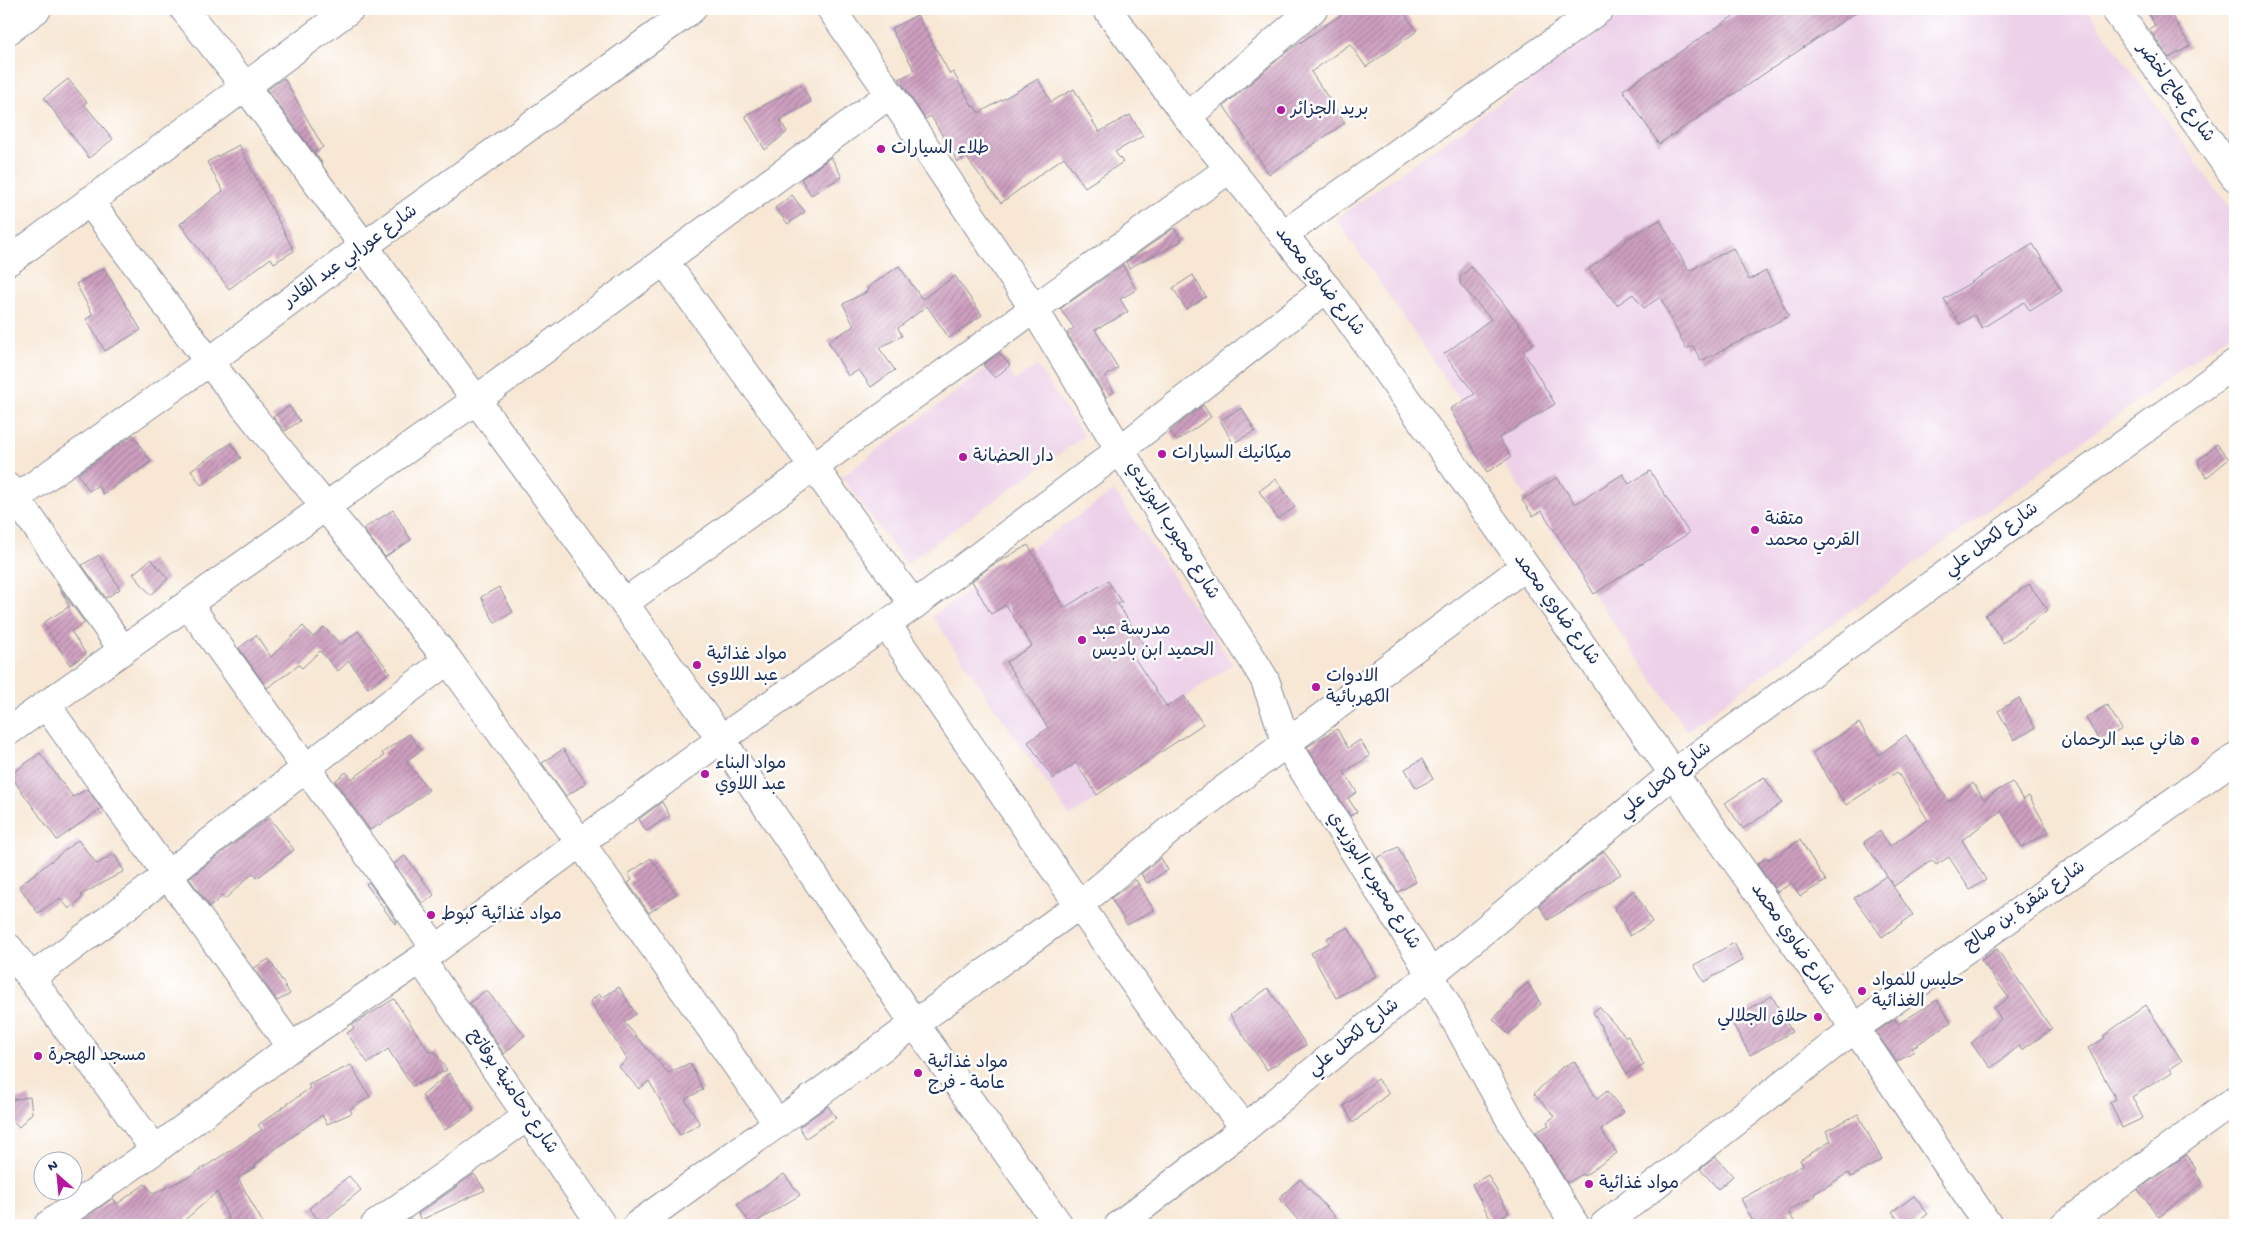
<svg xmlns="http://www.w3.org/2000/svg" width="2244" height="1234" font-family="'Gochi Hand','Playpen Sans Arabic',sans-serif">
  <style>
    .built { fill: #edd1e9 }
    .building { fill: url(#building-hatch) }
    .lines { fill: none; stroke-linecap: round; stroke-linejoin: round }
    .minor-casing { stroke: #898b99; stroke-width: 30 }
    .minor { stroke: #fff; stroke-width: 28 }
    .poi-dot { fill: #b5179e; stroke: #fff; stroke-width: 2 }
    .labels { text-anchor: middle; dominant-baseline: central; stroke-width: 5; stroke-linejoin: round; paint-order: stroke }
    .street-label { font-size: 18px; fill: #1b2f5e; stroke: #fff }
    .poi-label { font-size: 18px; fill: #1b2f5e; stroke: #fff; text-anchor: start }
  </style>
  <defs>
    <pattern id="building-hatch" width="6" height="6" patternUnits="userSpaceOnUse" patternTransform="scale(1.25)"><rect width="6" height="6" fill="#ce9fbf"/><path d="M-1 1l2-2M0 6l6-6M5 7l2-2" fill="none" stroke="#a6829e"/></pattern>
  </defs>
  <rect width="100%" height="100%" fill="#fff"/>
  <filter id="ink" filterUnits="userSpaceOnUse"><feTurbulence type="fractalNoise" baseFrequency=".02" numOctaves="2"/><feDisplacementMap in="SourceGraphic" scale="10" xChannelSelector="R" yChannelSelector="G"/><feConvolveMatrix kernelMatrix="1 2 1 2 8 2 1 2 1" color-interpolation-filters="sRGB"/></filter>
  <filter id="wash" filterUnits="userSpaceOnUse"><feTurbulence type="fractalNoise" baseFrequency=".0096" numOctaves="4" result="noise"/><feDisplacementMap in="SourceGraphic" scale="20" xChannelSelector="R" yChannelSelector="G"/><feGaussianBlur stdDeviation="1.12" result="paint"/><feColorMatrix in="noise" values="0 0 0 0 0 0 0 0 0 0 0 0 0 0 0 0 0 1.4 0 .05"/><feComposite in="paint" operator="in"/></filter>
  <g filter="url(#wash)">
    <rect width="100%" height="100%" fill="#f7e7d4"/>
    <g class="built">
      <polygon points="1631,9 2087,9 2235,216 2235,330 1687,730 1336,219"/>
      <polygon points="1001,358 1015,380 1037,366 1084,436 906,564 842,477"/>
      <polygon points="1114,491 1233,664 1079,770 1097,798 1070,817 932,616"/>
    </g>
    <g id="blocks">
      <g class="building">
        <polygon points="1349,9 1401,9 1417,31 1366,67 1350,44 1311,72 1345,123 1269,174 1224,106 1288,51"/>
        <polygon points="1744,9 1861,9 1659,144 1623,90"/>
        <polygon points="2146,9 2168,9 2190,46 2169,58 2149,29 2155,25"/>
        <polygon points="917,15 950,74 953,72 973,107 974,106 979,113 1038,79 1051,102 1074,89 1099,132 1130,115 1143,136 1115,152 1123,162 1085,187 1064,157 1001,203 966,157 958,162 931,116 925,119 899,79 915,71 891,29"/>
        <polygon points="284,78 323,147 315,153 322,163 267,90"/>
        <polygon points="68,79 87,102 84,104 113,139 89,158 44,98"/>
        <polygon points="801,85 811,102 780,120 787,132 765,150 745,116"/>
        <polygon points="239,145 294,251 274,263 271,258 229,289 180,224 223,191 207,162"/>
        <polygon points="831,157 842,177 811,195 801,179"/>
        <polygon points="792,195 805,212 788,224 775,208"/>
        <polygon points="1660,220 1689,271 1733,248 1749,280 1766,271 1789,316 1701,361 1693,346 1686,349 1660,297 1644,308 1633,294 1617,305 1589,269 1626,241 1625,240"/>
        <polygon points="1174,228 1182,241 1129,268 1126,262"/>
        <polygon points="2033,244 2062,291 2030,311 2024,302 1982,328 1974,315 1960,324 1944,299"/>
        <polygon points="1123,265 1136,290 1120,299 1128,312 1095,330 1118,368 1105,377 1114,392 1106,397 1067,333 1074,328 1060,309"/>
        <polygon points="899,266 922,299 955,276 982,315 949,338 927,306 898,328 902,336 879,348 895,370 871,387 859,370 848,376 828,341 854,326 843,304 868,291 867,288"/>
        <polygon points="1471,267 1501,300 1533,343 1523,351 1555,404 1499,438 1511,457 1487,472 1450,409 1475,394 1444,354 1491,319 1460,284 1460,277"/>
        <polygon points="104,268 141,330 105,351 86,319 93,315 76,284"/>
        <polygon points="1193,275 1206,297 1186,309 1173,288"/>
        <polygon points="999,353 1010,365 995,378 983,365"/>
        <polygon points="1203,405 1211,417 1177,441 1170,431"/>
        <polygon points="289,406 300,421 285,431 273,417"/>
        <polygon points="1242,408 1255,431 1233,443 1220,420"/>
        <polygon points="133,435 151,462 103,494 98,485 89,491 78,474"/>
        <polygon points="231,443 241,458 201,485 191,470"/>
        <polygon points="2217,444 2229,459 2207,477 2199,467 2199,460"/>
        <polygon points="1650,471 1689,533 1594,594 1542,511 1533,516 1522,500 1557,477 1575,504 1623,474 1629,484"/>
        <polygon points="1276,479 1295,507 1278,519 1259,491"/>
        <polygon points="393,510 411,540 385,557 363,529"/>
        <polygon points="1028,545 1064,608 1108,581 1122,602 1118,604 1144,645 1131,653 1167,707 1184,696 1203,724 1097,795 1076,763 1053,779 1028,742 1048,728 1006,662 1032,646 1006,605 991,614 972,581 991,566"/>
        <polygon points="99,555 120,589 106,598 82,565"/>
        <polygon points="151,559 168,579 151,595 133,574"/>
        <polygon points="57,584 85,623 71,631 86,654 70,665 43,623 70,606"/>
        <polygon points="2029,584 2048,610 2003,643 1985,615"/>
        <polygon points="499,587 513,612 495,623 481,597"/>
        <polygon points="303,626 313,637 324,627 341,645 358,631 390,672 368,688 349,661 338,671 320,651 302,668 299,665 267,688 239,648 256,635 271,657"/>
        <polygon points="2019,698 2035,728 2014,740 1998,711"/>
        <polygon points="2107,705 2122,729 2100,742 2086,718"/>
        <polygon points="1859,723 1879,755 1906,735 1949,802 1973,783 1984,799 2012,782 2023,800 2029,796 2049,832 2022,847 2001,811 1962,840 1986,880 1970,890 1949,857 1936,865 1932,860 1894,886 1864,842 1880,831 1890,846 1928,820 1897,772 1846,805 1812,753"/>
        <polygon points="1337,729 1348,748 1360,740 1370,756 1344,772 1357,792 1348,798 1357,812 1350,816 1307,747"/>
        <polygon points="409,734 421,750 406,761 429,790 398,814 370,830 335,781 346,772 352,779 384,756 382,753"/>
        <polygon points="563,749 586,783 566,796 542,763"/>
        <polygon points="40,753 73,797 87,789 101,809 57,840 10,775"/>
        <polygon points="1422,759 1433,779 1416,788 1405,769"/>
        <polygon points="1764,777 1782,803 1743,829 1725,803"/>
        <polygon points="662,802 670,816 646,831 639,819"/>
        <polygon points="269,817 294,850 257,878 253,873 225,899 222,896 210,907 189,878"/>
        <polygon points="78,840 97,864 114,854 124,871 81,895 83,897 69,909 60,898 38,913 19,886"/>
        <polygon points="1800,840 1826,881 1800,896 1792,883 1777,892 1757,864 1768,857 1769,860"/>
        <polygon points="1398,847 1416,882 1398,892 1377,858"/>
        <polygon points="1604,851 1621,874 1548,920 1539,905"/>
        <polygon points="405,856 434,895 423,904 394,864"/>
        <polygon points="651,858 676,894 649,913 628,883 632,880 628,874"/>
        <polygon points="1161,858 1168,870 1147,883 1141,874"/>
        <polygon points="1886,876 1913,915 1882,937 1854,898"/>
        <polygon points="1136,880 1154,910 1127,925 1111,898"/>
        <polygon points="369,882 397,922 395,924 366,884"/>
        <polygon points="1634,890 1652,922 1630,936 1614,907"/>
        <polygon points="1348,927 1376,976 1336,998 1311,953 1329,943 1327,938"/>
        <polygon points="1734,943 1743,960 1704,982 1694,965"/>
        <polygon points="1997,949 2052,1029 2022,1050 2019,1046 1991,1068 1971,1043 2001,1019 1994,1008 2009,998 1981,960"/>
        <polygon points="269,959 290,994 277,1001 254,968"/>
        <polygon points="1528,983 1541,1004 1508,1034 1493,1019 1514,998 1513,996"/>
        <polygon points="619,987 636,1014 624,1022 668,1073 690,1063 703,1090 685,1099 700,1124 680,1135 649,1081 639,1089 619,1067 627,1059 590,1001 599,994 602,998"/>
        <polygon points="1268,988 1306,1045 1267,1070 1230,1015"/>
        <polygon points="486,990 525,1035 504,1054 470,1003"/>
        <polygon points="1772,996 1792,1032 1750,1055 1733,1024 1752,1007"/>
        <polygon points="394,999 430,1053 434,1051 447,1070 412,1086 388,1049 368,1063 347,1033 354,1028 352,1025"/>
        <polygon points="1937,1000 1951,1022 1912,1048 1914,1051 1897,1062 1876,1032 1895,1019 1898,1024"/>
        <polygon points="2146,1005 2182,1061 2170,1069 2172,1072 2132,1097 2143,1118 2122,1128 2110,1102 2116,1099 2088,1048 2105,1038 2103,1036"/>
        <polygon points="1599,1007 1626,1037 1628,1036 1644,1065 1627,1074 1593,1012"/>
        <polygon points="1574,1061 1597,1099 1607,1091 1624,1112 1601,1130 1617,1153 1584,1176 1583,1174 1567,1183 1536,1132 1549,1125 1547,1122 1555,1116 1534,1094 1561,1068"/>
        <polygon points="351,1065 370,1097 350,1109 352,1113 327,1124 322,1115 255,1164 256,1167 238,1178 264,1225 231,1225 217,1192 179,1225 75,1225 113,1198 117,1204 145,1184 153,1194 192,1175 262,1130 258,1125 310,1088 308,1085"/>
        <polygon points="449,1073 474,1111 445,1130 422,1096"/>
        <polygon points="1377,1079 1389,1093 1353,1123 1344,1106"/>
        <polygon points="30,1097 32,1113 19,1127 9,1117 9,1100"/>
        <polygon points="828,1106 836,1118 806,1138 799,1127"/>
        <polygon points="1858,1114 1882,1160 1851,1177 1848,1173 1814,1194 1815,1196 1788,1211 1796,1225 1755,1225 1741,1199 1803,1165 1800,1160 1831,1141 1826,1131"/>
        <polygon points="2186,1155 2196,1169 2194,1171 2203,1183 2159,1217 2138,1190"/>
        <polygon points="1716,1157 1733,1176 1718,1189 1700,1169"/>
        <polygon points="474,1174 485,1190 421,1220 418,1214"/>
        <polygon points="784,1174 800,1195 751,1225 737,1204"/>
        <polygon points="1488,1175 1509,1213 1492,1222 1472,1184"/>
        <polygon points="349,1176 361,1190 321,1223 309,1208"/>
        <polygon points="1300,1179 1343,1225 1302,1225 1279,1198"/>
        <polygon points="1914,1196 1928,1214 1913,1225 1903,1225 1892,1212"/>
      </g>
    </g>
  </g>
  <g filter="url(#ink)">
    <use href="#blocks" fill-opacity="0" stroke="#898b99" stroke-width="1"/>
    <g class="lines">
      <defs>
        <g id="minor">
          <polyline points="184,9 245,86 364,246 624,603 721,739 914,1023 1059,1225"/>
          <polyline points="831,9 890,94 1034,309 1120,450 1253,660 1265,680 1287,744 1418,953 1511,1121 1575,1225"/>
          <polyline points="1107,9 1187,117 1327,288 1855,1028 1988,1225"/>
          <polyline points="2115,9 2235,177"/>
          <polyline points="9,30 37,9"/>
          <polyline points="1187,117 1313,9"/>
          <polyline points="89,201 209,362 448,660 580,842 778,1124"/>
          <polyline points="1283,235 1600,9"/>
          <polyline points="9,261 350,9"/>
          <polyline points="664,261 914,605"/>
          <polyline points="9,488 123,650"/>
          <polyline points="9,503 209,362 364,246 692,9"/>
          <polyline points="624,603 1229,169"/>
          <polyline points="188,604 436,949"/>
          <polyline points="887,625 1079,905 1164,1025 1245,1128"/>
          <polyline points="46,705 291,1047"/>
          <polyline points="9,731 476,400 890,94"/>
          <polyline points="9,948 155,1150"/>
          <polyline points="421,960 602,1225"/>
          <path d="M 31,978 C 171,874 308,765 448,660"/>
          <polyline points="48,1225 155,1150 291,1047 436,949 721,739 914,605 1120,450 1327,288"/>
          <polyline points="375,1225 528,1116"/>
          <polyline points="637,1225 1079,905 1176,825 1524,567"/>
          <polyline points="1119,1225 1245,1128 1674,773 2235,363"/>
          <polyline points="1604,1225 1855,1028 2235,758"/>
          <polyline points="2064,1225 2235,1100"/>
        </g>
      </defs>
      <use href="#minor" class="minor-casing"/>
      <use href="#minor" class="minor"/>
    </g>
  </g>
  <g class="poi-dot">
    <circle cx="1281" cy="110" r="5"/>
    <circle cx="881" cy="149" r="5"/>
    <circle cx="1162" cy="454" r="5"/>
    <circle cx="963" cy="457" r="5"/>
    <circle cx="1755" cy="530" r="5"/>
    <circle cx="1082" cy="640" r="5"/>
    <circle cx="697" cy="665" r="5"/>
    <circle cx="1316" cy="687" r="5"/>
    <circle cx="2195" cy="741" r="5"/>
    <circle cx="705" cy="774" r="5"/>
    <circle cx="431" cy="915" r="5"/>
    <circle cx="1862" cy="991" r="5"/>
    <circle cx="1818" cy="1017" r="5"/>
    <circle cx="38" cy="1056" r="5"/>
    <circle cx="918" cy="1073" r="5"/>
    <circle cx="1589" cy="1184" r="5"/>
  </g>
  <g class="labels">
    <g class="street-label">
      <text transform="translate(2175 93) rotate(54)">شارع بعاج لخضر</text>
      <text transform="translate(351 257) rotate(-36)">شارع عورابي عبد القادر</text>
      <text transform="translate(1319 282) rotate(52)">شارع ضاوي محمد</text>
      <text transform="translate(1172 531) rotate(58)">شارع محبوب البوزيدي</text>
      <text transform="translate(1992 540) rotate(-36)">شارع لكحل علي</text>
      <text transform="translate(1556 610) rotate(54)">شارع ضاوي محمد</text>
      <text transform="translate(1666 781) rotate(-38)">شارع لكحل علي</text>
      <text transform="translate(1373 881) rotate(58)">شارع محبوب البوزيدي</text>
      <text transform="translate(2025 907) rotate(-35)">شارع شقرة بن صالح</text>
      <text transform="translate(1792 940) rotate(55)">شارع ضاوي محمد</text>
      <text transform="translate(1354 1038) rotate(-39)">شارع لكحل علي</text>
      <text transform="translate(512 1092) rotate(56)">شارع دحامنية بوفاتح</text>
    </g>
    <g class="poi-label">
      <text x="1291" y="110">بريد الجزائر</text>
      <text x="891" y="149">طلاء السيارات</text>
      <text x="1172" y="454">ميكانيك السيارات</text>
      <text x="973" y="457">دار الحضانة</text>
      <text x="1765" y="520">متقنة<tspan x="1765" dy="21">القرمي محمد</tspan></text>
      <text x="1092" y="630">مدرسة عبد<tspan x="1092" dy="21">الحميد ابن باديس</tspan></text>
      <text x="707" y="655">مواد غذائية<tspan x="707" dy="21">عبد اللاوي</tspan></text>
      <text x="1326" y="677">الادوات<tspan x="1326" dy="21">الكهربائية</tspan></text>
      <text x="2185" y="741" text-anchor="end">هاني عبد الرحمان</text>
      <text x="715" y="764">مواد البناء<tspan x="715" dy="21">عبد اللاوي</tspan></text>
      <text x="441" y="915">مواد غذائية كبوط</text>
      <text x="1872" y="981">حليس للمواد<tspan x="1872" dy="21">الغذائية</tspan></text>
      <text x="1808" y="1017" text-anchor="end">حلاق الجلالي</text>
      <text x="48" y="1056">مسجد الهجرة</text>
      <text x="928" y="1063">مواد غذائية<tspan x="928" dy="21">عامة - فرج</tspan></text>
      <text x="1599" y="1184">مواد غذائية</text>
    </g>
  </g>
  <rect width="2244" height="1234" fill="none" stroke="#fff" stroke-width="30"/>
  <g transform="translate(58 1176) rotate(333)"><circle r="24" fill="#ffffff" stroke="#a4acbf"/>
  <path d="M0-4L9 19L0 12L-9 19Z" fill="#b5179e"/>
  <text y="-8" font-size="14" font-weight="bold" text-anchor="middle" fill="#1b2f5e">N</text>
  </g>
</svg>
